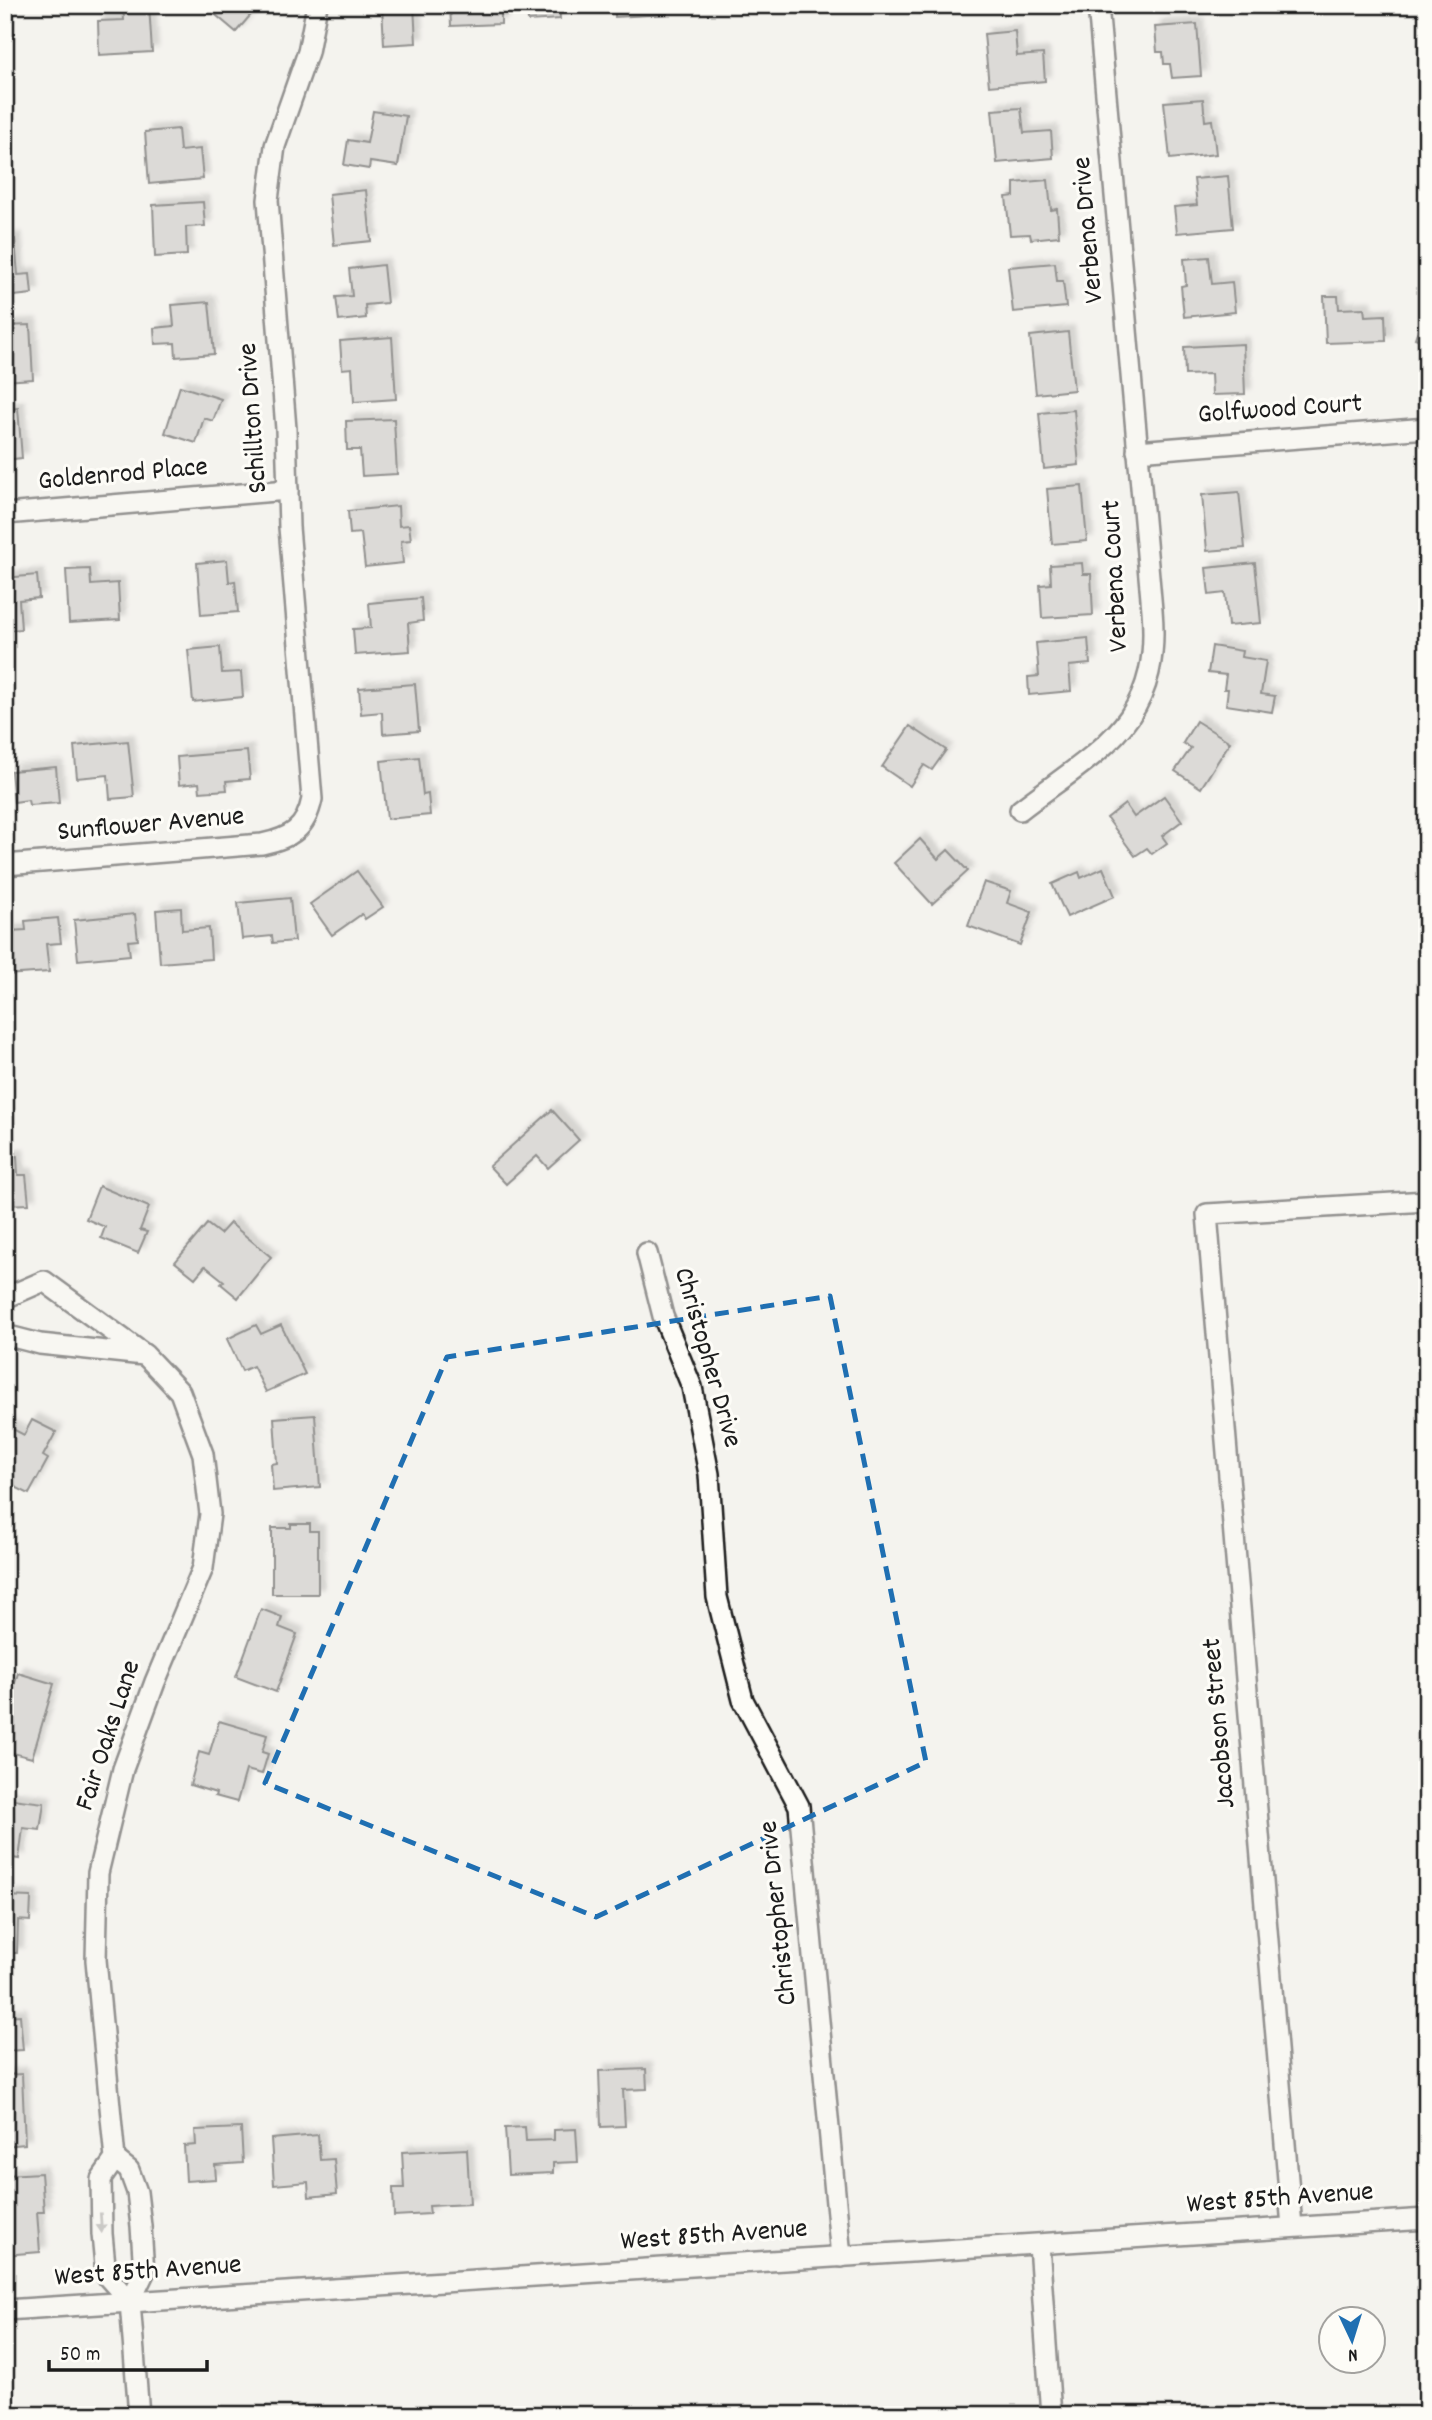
<svg xmlns="http://www.w3.org/2000/svg" width="1432" height="2420" font-family="Dekko,sans-serif">
  <style>
    .building { fill: #bebdba; stroke: #1c1c1c; stroke-width: 2; filter: url(#shadow) }
    .lines { fill: none; stroke-linecap: round; stroke-linejoin: round }
    .minor-casing { stroke: #1c1c1c; stroke-width: 24 }
    .minor { stroke: #fdfcf7; stroke-width: 19 }
    .oneway { fill: #989794 }
    .marked { fill: none; stroke: #1f6fb2; stroke-width: 5; stroke-dasharray: 14 9; stroke-linejoin: round }
    .labels { text-anchor: middle; dominant-baseline: central; stroke-width: 6; stroke-linejoin: round; paint-order: stroke }
    .street-label { font-size: 28px; fill: #1c1c1c; stroke: #fdfcf7 }
  </style>
  <defs>
    <filter id="shadow"><feDropShadow dx="6" dy="-6" stdDeviation="2" flood-color="#0004"/></filter>
  </defs>
  <rect width="100%" height="100%" fill="#f4f3ee"/>
  <filter id="ink" filterUnits="userSpaceOnUse"><feTurbulence type="fractalNoise" baseFrequency=".0143" numOctaves="2"/><feDisplacementMap in="SourceGraphic" scale="14" xChannelSelector="R" yChannelSelector="G"/><feConvolveMatrix kernelMatrix="1 2 1 2 8 2 1 2 1" color-interpolation-filters="sRGB"/></filter>
  <g filter="url(#ink)">
    <g class="building">
      <polygon points="123,5 149,5 152,52 99,55 98,21 124,20"/>
      <polygon points="204,5 249,5 255,10 236,32"/>
      <polygon points="382,5 414,5 416,43 384,45"/>
      <polygon points="450,5 501,5 501,24 451,26"/>
      <polygon points="527,5 559,5 560,19 528,21"/>
      <polygon points="615,5 666,5 667,14 615,17"/>
      <polygon points="1197,24 1201,76 1172,78 1170,64 1164,64 1163,52 1157,52 1155,27"/>
      <polygon points="1015,31 1017,56 1043,54 1045,81 989,86 984,34"/>
      <polygon points="1203,99 1205,121 1212,120 1216,154 1170,159 1164,102"/>
      <polygon points="1021,108 1024,133 1051,131 1053,158 997,163 992,110"/>
      <polygon points="373,111 406,116 398,166 370,162 369,169 344,165 348,140 367,143"/>
      <polygon points="178,129 180,151 200,149 203,179 149,184 145,132"/>
      <polygon points="1228,176 1233,228 1177,233 1174,207 1197,205 1194,179"/>
      <polygon points="1048,180 1051,210 1057,209 1059,236 1031,239 1030,234 1010,235 1006,197 1014,196 1014,183"/>
      <polygon points="366,190 371,241 334,245 329,194"/>
      <polygon points="203,202 205,226 186,227 187,255 155,257 153,205"/>
      <polygon points="15,239 18,275 30,274 32,294 5,297 5,240"/>
      <polygon points="1209,257 1212,284 1232,282 1235,312 1184,317 1181,286 1186,285 1184,259"/>
      <polygon points="1055,263 1057,281 1063,281 1066,307 1013,312 1008,267"/>
      <polygon points="383,265 387,303 365,305 366,318 339,321 336,297 352,296 349,269"/>
      <polygon points="1324,296 1338,296 1339,309 1364,308 1365,316 1385,315 1386,341 1326,343"/>
      <polygon points="209,302 214,354 176,357 175,343 155,344 154,328 174,326 172,305"/>
      <polygon points="1427,303 1427,342 1415,338"/>
      <polygon points="30,325 33,379 5,381 5,326"/>
      <polygon points="1068,332 1074,390 1036,394 1030,336"/>
      <polygon points="392,337 396,399 354,402 352,368 342,369 340,341"/>
      <polygon points="1243,344 1245,394 1212,395 1211,374 1185,375 1184,347"/>
      <polygon points="180,386 221,399 213,421 204,418 196,443 165,433"/>
      <polygon points="18,408 22,458 5,460 5,410"/>
      <polygon points="1074,410 1079,465 1044,469 1039,413"/>
      <polygon points="394,419 397,474 362,476 360,450 347,450 346,421"/>
      <polygon points="1082,486 1087,541 1052,544 1047,489"/>
      <polygon points="1239,492 1245,548 1207,551 1202,495"/>
      <polygon points="398,506 399,526 409,525 411,540 401,541 403,563 365,567 361,533 350,534 348,511"/>
      <polygon points="227,560 229,582 235,581 238,612 201,615 197,563"/>
      <polygon points="1082,563 1083,574 1091,574 1093,615 1042,618 1040,585 1051,584 1050,565"/>
      <polygon points="1255,563 1261,623 1228,626 1225,593 1209,595 1206,568"/>
      <polygon points="90,569 91,585 118,583 120,620 69,623 66,570"/>
      <polygon points="37,575 39,598 19,600 21,629 5,631 5,578"/>
      <polygon points="421,598 423,621 408,623 410,651 355,655 353,629 371,628 369,603"/>
      <polygon points="1088,638 1090,664 1069,666 1071,691 1029,695 1028,677 1039,676 1036,643"/>
      <polygon points="1212,646 1242,651 1241,657 1266,661 1261,694 1275,696 1272,712 1226,705 1228,689 1224,689 1226,675 1208,673"/>
      <polygon points="220,647 222,673 241,672 243,697 193,702 188,650"/>
      <polygon points="415,684 419,731 383,734 382,712 361,714 359,688"/>
      <polygon points="1196,721 1230,742 1201,788 1175,771 1191,748 1183,743"/>
      <polygon points="910,726 946,750 932,770 924,765 910,786 882,767"/>
      <polygon points="128,741 134,797 110,799 108,775 77,778 74,746"/>
      <polygon points="247,751 250,779 226,781 227,790 200,792 199,783 179,785 177,757"/>
      <polygon points="419,757 423,795 428,794 430,815 387,819 381,761"/>
      <polygon points="56,767 59,803 29,805 28,800 14,802 11,771"/>
      <polygon points="1164,796 1182,821 1162,836 1167,843 1152,854 1147,848 1135,856 1107,818 1125,804 1134,817"/>
      <polygon points="920,839 938,859 948,850 968,871 932,904 894,863"/>
      <polygon points="1103,868 1115,896 1067,917 1052,884 1079,872 1081,878"/>
      <polygon points="357,871 383,907 365,919 362,914 332,935 310,904"/>
      <polygon points="984,882 1011,891 1007,903 1032,912 1020,945 968,926"/>
      <polygon points="290,898 294,941 273,943 272,936 242,939 238,903"/>
      <polygon points="181,908 182,930 209,928 211,959 160,963 156,910"/>
      <polygon points="135,914 138,940 128,941 130,955 78,960 74,920"/>
      <polygon points="58,918 61,943 46,944 49,972 5,975 5,942 10,941 9,931 26,930 25,921"/>
      <polygon points="552,1110 579,1140 548,1168 537,1156 506,1184 489,1166"/>
      <polygon points="17,1156 18,1175 26,1175 29,1204 5,1205 5,1157"/>
      <polygon points="99,1186 149,1207 140,1230 147,1232 138,1253 101,1238 105,1227 86,1219"/>
      <polygon points="230,1223 271,1257 238,1298 221,1284 224,1281 205,1266 195,1278 175,1262 207,1224 220,1234"/>
      <polygon points="256,1325 261,1334 281,1325 305,1374 266,1392 253,1366 242,1371 227,1339"/>
      <polygon points="315,1415 320,1487 273,1491 271,1464 277,1463 274,1418"/>
      <polygon points="32,1420 56,1432 43,1456 48,1459 29,1494 5,1482 5,1425 24,1435"/>
      <polygon points="291,1524 310,1524 310,1531 318,1531 318,1594 272,1594 272,1528 291,1528"/>
      <polygon points="261,1609 282,1617 279,1627 297,1634 276,1692 236,1677"/>
      <polygon points="18,1673 54,1684 32,1758 5,1751 5,1715"/>
      <polygon points="219,1721 267,1735 262,1752 268,1754 262,1774 246,1770 237,1802 215,1796 216,1793 190,1785 199,1752 209,1755"/>
      <polygon points="5,1798 44,1803 40,1830 23,1828 19,1859 5,1857"/>
      <polygon points="5,1896 31,1897 30,1921 18,1920 17,1953 5,1953"/>
      <polygon points="5,1997 7,2016 20,2015 23,2050 5,2051"/>
      <polygon points="646,2069 647,2089 623,2090 625,2126 601,2127 599,2071"/>
      <polygon points="22,2074 25,2144 5,2146 5,2075"/>
      <polygon points="525,2127 526,2141 554,2140 554,2130 576,2129 578,2162 553,2163 553,2173 508,2175 505,2128"/>
      <polygon points="241,2128 243,2163 215,2165 216,2179 186,2181 184,2146 196,2145 195,2130"/>
      <polygon points="318,2135 320,2160 334,2159 337,2194 309,2197 308,2182 274,2185 271,2139"/>
      <polygon points="467,2149 470,2204 429,2206 430,2214 394,2216 393,2188 404,2188 402,2152"/>
      <polygon points="41,2173 44,2212 37,2212 40,2252 5,2255 5,2175"/>
    </g>
    <g class="lines">
      <defs>
        <g id="minor">
          <polyline points="1137,451 1427,428"/>
          <polyline points="5,514 288,490"/>
          <path d="M 1020,810 C 1099,749 1162,724 1152,610 L 1098,5"/>
          <path d="M 5,865 L 262,844 C 291,838 306,829 312,799 L 289,527 L 286,429 L 268,200 L 275,146 L 308,52 L 317,5"/>
          <polyline points="647,1253 663,1316 692,1387 709,1474 717,1597 743,1700 799,1806 841,2257"/>
          <polyline points="5,1298 44,1281 145,1355 180,1392 203,1454 210,1514 203,1568 155,1682 123,1769 98,1873 96,1960 115,2159 101,2179 102,2234 106,2275 130,2302"/>
          <polyline points="5,1335 40,1344 144,1355"/>
          <polyline points="115,2159 129,2170 137,2192 141,2226 144,2273 130,2302"/>
          <polyline points="1292,2227 1207,1214 1427,1201"/>
          <polyline points="1039,2245 1051,2415"/>
          <polyline points="130,2302 139,2415"/>
          <polyline points="5,2310 1427,2219"/>
        </g>
      </defs>
      <use href="#minor" class="minor-casing"/>
      <use href="#minor" class="minor"/>
    </g>
    <defs><path id="oneway-solid" d="M-6-.8H1V-3.2L6.5 0L1 3.2V.8H-6Z" transform="scale(1.75)"/></defs>
    <use class="oneway" href="#oneway-solid" transform="translate(101 2223) rotate(86)"/>
  </g>
  <path d="M0 0H1432V2420H0ZM 830,1296 L 926,1762 L 596,1917 L 265,1783 L 447,1357 Z" fill="#f4f3ee" fill-opacity=".55" fill-rule="evenodd"/>
  <path class="marked" d="M 830,1296 L 926,1762 L 596,1917 L 265,1783 L 447,1357 Z"/>
  <g class="labels">
    <g class="street-label">
      <text transform="translate(1090 230) rotate(-95)">Verbena Drive</text>
      <text transform="translate(1280 411) rotate(-4)">Golfwood Court</text>
      <text transform="translate(255 418) rotate(-94)">Schillton Drive</text>
      <text transform="translate(123 476) rotate(-5)">Goldenrod Place</text>
      <text transform="translate(1117 576) rotate(-93)">Verbena Court</text>
      <text transform="translate(151 826) rotate(-5)">Sunflower Avenue</text>
      <text transform="translate(706 1358) rotate(74)">Christopher Drive</text>
      <text transform="translate(1221 1723) rotate(-95)">Jacobson Street</text>
      <text transform="translate(110 1736) rotate(-72)">Fair Oaks Lane</text>
      <text transform="translate(780 1913) rotate(-96)">Christopher Drive</text>
      <text transform="translate(1280 2200) rotate(-4)">West 85th Avenue</text>
      <text transform="translate(714 2237) rotate(-4)">West 85th Avenue</text>
      <text transform="translate(148 2273) rotate(-4)">West 85th Avenue</text>
    </g>
  </g>
  <rect width="1432" height="2420" fill="none" stroke="#fdfcf7" stroke-width="28"/>
  <rect x="14" y="14" width="1404" height="2392" fill="none" stroke="#1c1c1c" stroke-width="2.5" filter="url(#ink)"/>
  <g transform="translate(1352 2340) rotate(176)"><circle r="33" fill="#fdfcf7" stroke="#a3a29f" stroke-width="2"/>
  <path d="M0-5L12 26L0 18L-12 26Z" fill="#1f6fb2"/>
  <text y="-10" font-size="19" font-weight="bold" text-anchor="middle" fill="#1c1c1c">N</text>
  </g>
  <path d="M49 2360v10h158v-10" fill="none" stroke="#1c1c1c" stroke-width="3.5"/>
  <text x="60" y="2360" font-size="21" fill="#1c1c1c" stroke="#fdfcf7" stroke-width="5" paint-order="stroke">50 m</text>
</svg>
